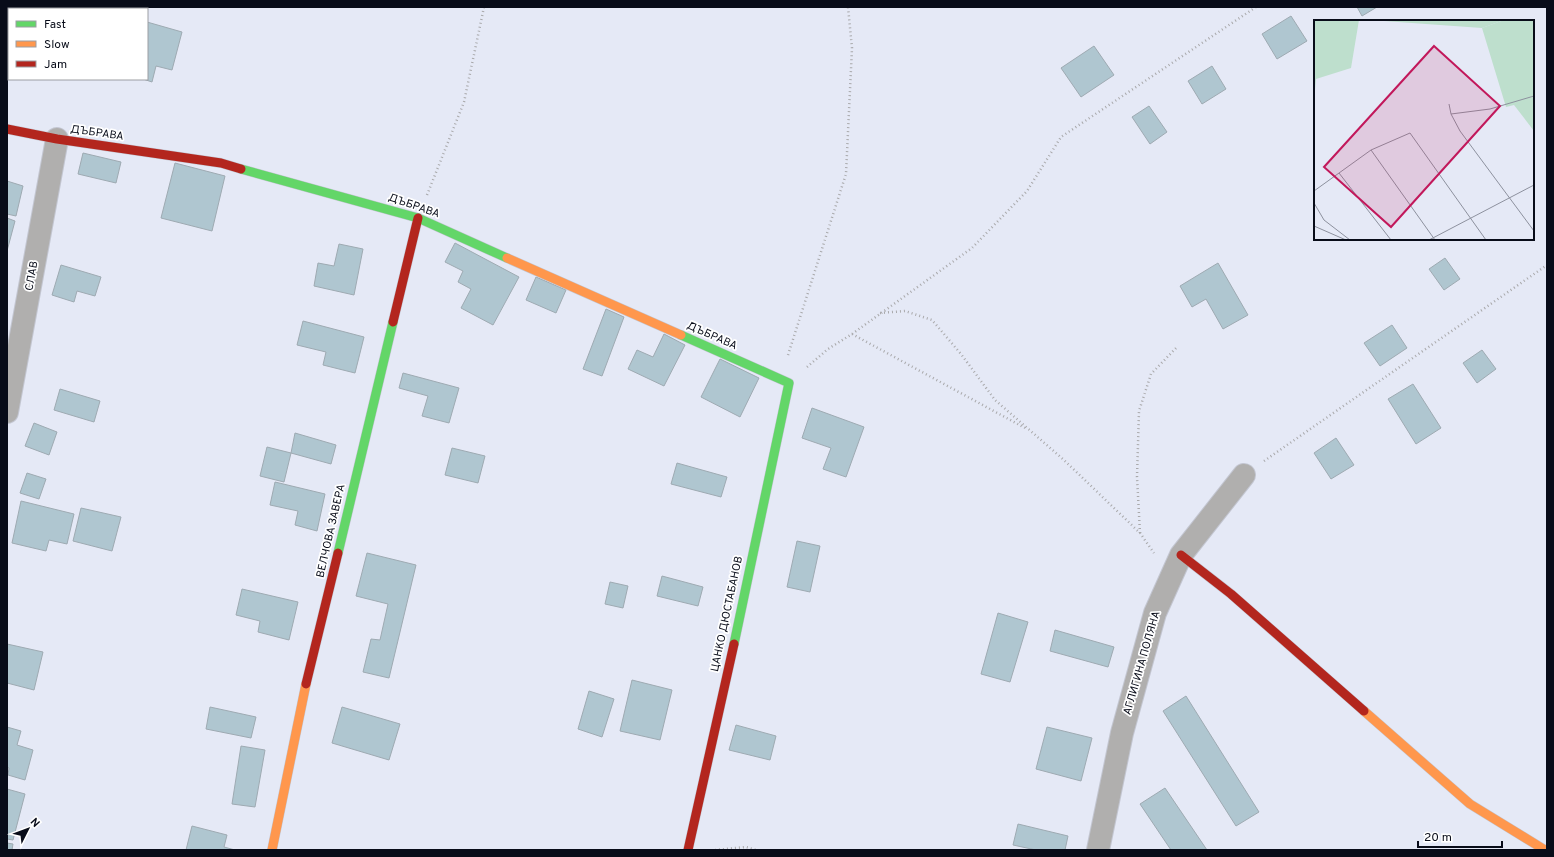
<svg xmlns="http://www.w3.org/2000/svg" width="1554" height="857" font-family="Overpass,sans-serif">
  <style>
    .building { fill: #afc6d0; stroke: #9eaab2 }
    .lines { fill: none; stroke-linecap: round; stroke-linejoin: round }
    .street-casing { stroke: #c3c6d1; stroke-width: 24 }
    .fast-casing { stroke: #c3c6d1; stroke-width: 10 }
    .slow-casing { stroke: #c3c6d1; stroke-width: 10 }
    .jam-casing { stroke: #c3c6d1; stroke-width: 10 }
    .path { stroke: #a9a9ab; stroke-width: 2.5; stroke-dasharray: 1 3; stroke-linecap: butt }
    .street { stroke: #b0afae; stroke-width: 22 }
    .fast { stroke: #63d668; stroke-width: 9 }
    .slow { stroke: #ff974d; stroke-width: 9 }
    .jam { stroke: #b3261e; stroke-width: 9 }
    .labels { text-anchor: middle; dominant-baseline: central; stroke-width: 3.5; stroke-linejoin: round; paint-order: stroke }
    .street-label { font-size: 11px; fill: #080c19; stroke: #fff }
    .inset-road { fill: none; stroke: #8d919e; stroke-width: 1 }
    .view { fill: #c2185b; fill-opacity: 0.15; stroke: #c2185b; stroke-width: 2 }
    .inset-edge { fill: none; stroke: #080c19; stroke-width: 2 }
  </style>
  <rect width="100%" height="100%" fill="#e5e9f6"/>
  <g class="building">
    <polygon points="1357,7 1377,7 1362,16"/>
    <polygon points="1291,16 1307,41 1277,59 1262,34"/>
    <polygon points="147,22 182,32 172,70 156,66 152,82 143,79 147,79"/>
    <polygon points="1094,46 1114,75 1081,97 1061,68"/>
    <polygon points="1212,66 1226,89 1202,104 1188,81"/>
    <polygon points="1149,106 1167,132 1150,144 1132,117"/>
    <polygon points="83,153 121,162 116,183 78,174"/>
    <polygon points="175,163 225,176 212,231 161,218"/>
    <polygon points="7,181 23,186 16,216 7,214"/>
    <polygon points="7,218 15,221 7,251"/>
    <polygon points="455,243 519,277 493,325 461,308 471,289 458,282 463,271 445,262"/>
    <polygon points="339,244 363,249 354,295 314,286 318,263 334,266"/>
    <polygon points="1445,258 1460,279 1444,290 1429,269"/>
    <polygon points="1218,263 1248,315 1223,329 1206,299 1192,307 1180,286"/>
    <polygon points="61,265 101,277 95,296 77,291 74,302 52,295"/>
    <polygon points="536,277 566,290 556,313 526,300"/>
    <polygon points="606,309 624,317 602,376 583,369"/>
    <polygon points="303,321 364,337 355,373 323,365 326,352 297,345"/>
    <polygon points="1392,325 1407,348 1380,366 1364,343"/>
    <polygon points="664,334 685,345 664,386 628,369 637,350 653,357"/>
    <polygon points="1482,350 1496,369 1477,383 1463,363"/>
    <polygon points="720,359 759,378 740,417 701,397"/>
    <polygon points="403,373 459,388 449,423 422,416 428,396 399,388"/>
    <polygon points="1413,384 1441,428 1416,444 1388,399"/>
    <polygon points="60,389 100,401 94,422 54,410"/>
    <polygon points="812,408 864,427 846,477 823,469 831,448 802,438"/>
    <polygon points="34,423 57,432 49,455 25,446"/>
    <polygon points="295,433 336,445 331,464 291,453"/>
    <polygon points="1336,438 1354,465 1331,479 1314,453"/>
    <polygon points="267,447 291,453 284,482 260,476"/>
    <polygon points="452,448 485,456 478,483 445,475"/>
    <polygon points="677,463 727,477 721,497 671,484"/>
    <polygon points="27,473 46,479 39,499 20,493"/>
    <polygon points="275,482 325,494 317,531 295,525 298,511 270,505"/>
    <polygon points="21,501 74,514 67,544 49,540 46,551 12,543"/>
    <polygon points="81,508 121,517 112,551 73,541"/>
    <polygon points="797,541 820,546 810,592 787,587"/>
    <polygon points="367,553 416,565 389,678 363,672 371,639 380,640 388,604 356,596"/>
    <polygon points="662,576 703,587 698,606 657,596"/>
    <polygon points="610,582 628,586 623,608 605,604"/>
    <polygon points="242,589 298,602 289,640 258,632 260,621 236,615"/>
    <polygon points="998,613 1028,622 1010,682 981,674"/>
    <polygon points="1055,630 1114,647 1108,667 1050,651"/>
    <polygon points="7,644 43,652 34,690 7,683"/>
    <polygon points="632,680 672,690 660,740 620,731"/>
    <polygon points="589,691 614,699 602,737 578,729"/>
    <polygon points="1186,696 1259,812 1236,826 1163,711"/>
    <polygon points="210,707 256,717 251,738 206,729"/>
    <polygon points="342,707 400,724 389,760 332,743"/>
    <polygon points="736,725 776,736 770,760 729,750"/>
    <polygon points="7,727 21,731 17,745 33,750 25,780 8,775 9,768 7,767"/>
    <polygon points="1047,727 1092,738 1081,781 1036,769"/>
    <polygon points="241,746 265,750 255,807 232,804"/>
    <polygon points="1165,788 1207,850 1171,850 1140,804"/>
    <polygon points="7,789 25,794 13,840 7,839"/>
    <polygon points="1018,824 1068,836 1065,850 1036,850 1013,845"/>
    <polygon points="192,826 227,835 224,847 235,850 186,850"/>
    <polygon points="7,843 13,844 12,850 7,850"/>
  </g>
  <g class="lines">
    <defs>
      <g id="street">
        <polyline points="7,412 57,139"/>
        <polyline points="1098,850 1122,733 1155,613 1181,555 1244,475"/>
      </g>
      <g id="fast">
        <polyline points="241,169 418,218 507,258"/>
        <polyline points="681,335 789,383 734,644"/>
        <polyline points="338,553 393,322"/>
      </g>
      <g id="slow">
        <polyline points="507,258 681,335"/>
        <polyline points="1364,711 1470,804 1545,850"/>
        <polyline points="272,850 306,684"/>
      </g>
      <g id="jam">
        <polyline points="7,129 57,139 221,163 241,169"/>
        <polyline points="393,322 418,218"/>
        <polyline points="1181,555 1231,594 1364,711"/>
        <polyline points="306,684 338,553"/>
        <polyline points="688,850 734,644"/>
      </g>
    </defs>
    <use href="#street" class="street-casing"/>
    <use href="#fast" class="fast-casing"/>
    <use href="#slow" class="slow-casing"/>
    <use href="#jam" class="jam-casing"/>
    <g class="path">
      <polyline points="427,195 464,102 484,7"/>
      <polyline points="880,313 905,311 932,320 961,354 995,400 1064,460 1140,533 1154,553"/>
      <polyline points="852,334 972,248 1027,191 1061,137 1256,7"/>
      <polyline points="788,355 846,174 852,48 848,7"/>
      <polyline points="807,367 828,349 852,334 1025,428"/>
      <polyline points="1264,461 1547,265"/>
      <polyline points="1140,533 1137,477 1139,411 1151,374 1178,346"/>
      <polyline points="715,850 746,847 756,850"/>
    </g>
    <use href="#street" class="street"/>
    <use href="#fast" class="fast"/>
    <use href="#slow" class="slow"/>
    <use href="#jam" class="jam"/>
  </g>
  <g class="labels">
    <g class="street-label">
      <text transform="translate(97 133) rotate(8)">ДЪБРАВА</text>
      <text transform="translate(414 206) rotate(19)">ДЪБРАВА</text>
      <text transform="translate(32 276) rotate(-80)">СЛАВ</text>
      <text transform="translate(712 336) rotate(24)">ДЪБРАВА</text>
      <text transform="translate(331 531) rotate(-77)">ВЕЛЧОВА ЗАВЕРА</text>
      <text transform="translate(727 614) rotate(-78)">ЦАНКО ДЮСТАБАНОВ</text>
      <text transform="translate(1142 663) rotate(-74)">АГЛИГИНА ПОЛЯНА</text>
    </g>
  </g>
  <g transform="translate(1314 20)">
    <rect width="220" height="220" fill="#e5e9f6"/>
    <path d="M 0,0 L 45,0 L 37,48 L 2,59 L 0,81 ZM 56,0 L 190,0 L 168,8 Z" fill="#bedfcd"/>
    <path d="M 190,0 L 220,0 L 220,111 L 200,85 L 192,87 L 168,8 Z" fill="#bedfcd"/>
    <path class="inset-road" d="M 135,84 L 137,94 L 146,111 L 220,211M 137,94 L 176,89 L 220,76M 57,130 L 121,220M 25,153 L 77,220M 0,171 L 57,130 L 96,113 L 172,220M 0,183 L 10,200 L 36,220M 0,206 L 32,220M 115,220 L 220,165"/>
    <path class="view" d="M 120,26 L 186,86 L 77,207 L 10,147 Z"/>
    <rect width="220" height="220" class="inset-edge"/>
  </g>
  <rect width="1554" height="857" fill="none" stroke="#080c19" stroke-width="16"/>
  <rect x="8" y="8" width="140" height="72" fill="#ffffff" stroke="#9c9ea3"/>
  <rect x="16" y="21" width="20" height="6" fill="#63d668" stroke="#9c9ea3"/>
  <text x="44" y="28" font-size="12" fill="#080c19">Fast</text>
  <rect x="16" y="41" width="20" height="6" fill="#ff974d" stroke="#9c9ea3"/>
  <text x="44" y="48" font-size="12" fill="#080c19">Slow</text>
  <rect x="16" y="61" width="20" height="6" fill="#b3261e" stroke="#9c9ea3"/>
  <text x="44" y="68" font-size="12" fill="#080c19">Jam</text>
  <g transform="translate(28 829) rotate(48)" stroke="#ffffff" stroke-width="3" paint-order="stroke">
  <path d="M0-3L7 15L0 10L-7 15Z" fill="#080c19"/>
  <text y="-6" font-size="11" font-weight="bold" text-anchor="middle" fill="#080c19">N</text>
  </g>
  <path d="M1418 841v6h84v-6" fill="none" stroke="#080c19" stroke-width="2"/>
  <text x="1424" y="841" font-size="12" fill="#080c19" stroke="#ffffff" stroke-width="3" paint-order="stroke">20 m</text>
</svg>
